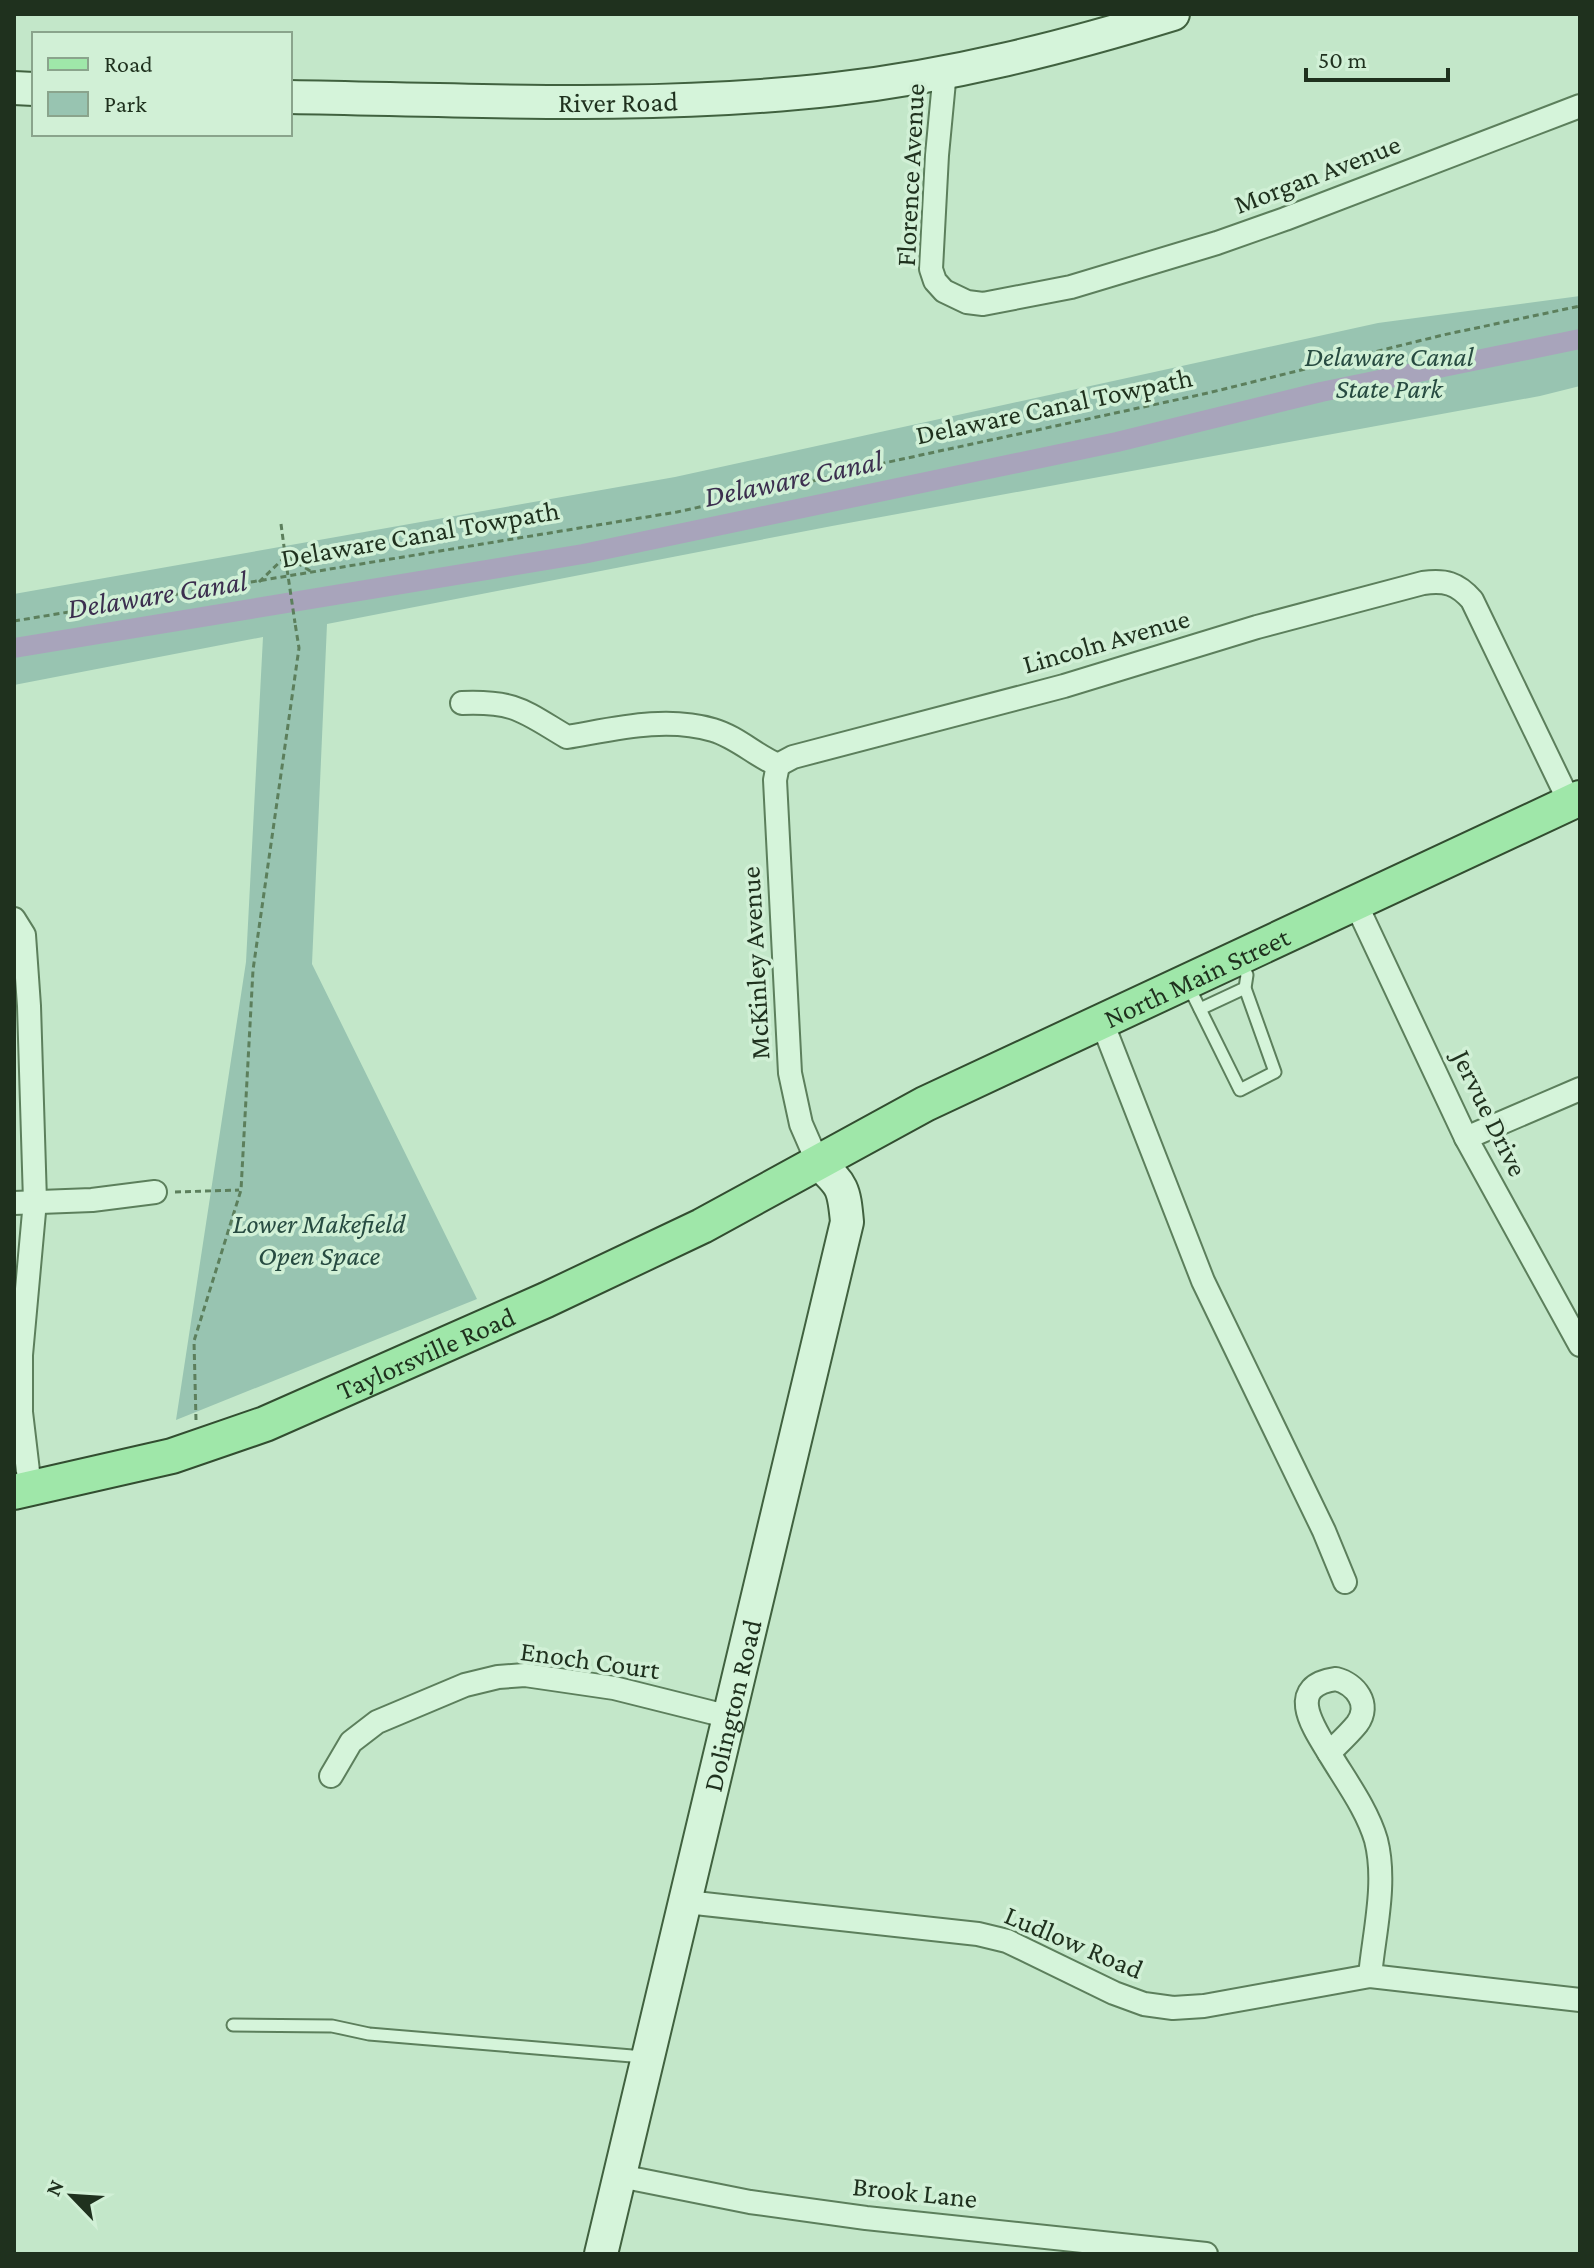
<svg xmlns="http://www.w3.org/2000/svg" width="1594" height="2268" font-family="'Crimson Pro',serif">
  <style>
    .green { fill: #98c4b1 }
    .lines { fill: none; stroke-linecap: round; stroke-linejoin: round }
    .canal { stroke: #a8a4bb; stroke-width: 20 }
    .lane-casing { stroke: #5c7f5c; stroke-width: 15 }
    .street-casing { stroke: #5c7f5c; stroke-width: 26 }
    .secondary-casing { stroke: #40613f; stroke-width: 36 }
    .primary-casing { stroke: #324d30; stroke-width: 38 }
    .path { stroke: #5c7f5c; stroke-width: 3; stroke-dasharray: 6 4; stroke-linecap: butt }
    .lane { stroke: #d5f4da; stroke-width: 11 }
    .street { stroke: #d5f4da; stroke-width: 22 }
    .secondary { stroke: #d5f4da; stroke-width: 32 }
    .primary { stroke: #9fe7a9; stroke-width: 34 }
    .path-bridge { stroke: #5c7f5c; stroke-width: 3; stroke-dasharray: 6 4; stroke-linecap: butt }
    .labels { text-anchor: middle; dominant-baseline: central; stroke-width: 7; stroke-linejoin: round; paint-order: stroke }
    .street-label { font-size: 28px; fill: #1f311e; stroke: #d1f0d6 }
    .park-label { font-size: 28px; font-style: italic; fill: #274b41; stroke: #d1f0d6 }
    .water-label { font-size: 30px; font-style: italic; fill: #3c2f4f; stroke: #d1f0d6 }
  </style>
  <rect width="100%" height="100%" fill="#c3e7c9"/>
  <polygon class="green" points="1580,296 1580,386 1540,396 832,526 327,624 312,964 477,1299 176,1420 246,962 263,637 14,685 14,594 675,477 1378,323"/>
  <g class="lines">
    <polyline class="canal" points="14,648 583,554 1117,442 1321,392 1580,339"/>
    <defs>
      <g id="lane">
        <polyline points="1189,987 1240,1090 1275,1072 1245,988 1247,975 1240,959"/>
        <polyline points="1200,1009 1245,988"/>
        <polyline points="233,2025 332,2026 369,2034 644,2057"/>
      </g>
      <g id="street">
        <polyline points="945,71 937,155 931,269 935,281 944,291 967,302 983,304 1071,287 1217,243 1285,219 1580,106"/>
        <path d="M 462,703 C 516,701 523,711 567,737 C 615,729 665,716 713,730 C 737,737 756,756 778,765"/>
        <path d="M 778,765 L 793,757 L 1064,686 L 1257,627 L 1423,583 C 1445,580 1457,583 1472,600 L 1570,803"/>
        <polyline points="778,765 775,780 790,1073 801,1124 818,1163"/>
        <polyline points="1356,904 1466,1138 1580,1345"/>
        <polyline points="14,919 24,935 29,1006 35,1201 21,1355 21,1412 30,1488"/>
        <polyline points="1102,1022 1203,1281 1324,1531 1345,1582"/>
        <polyline points="1466,1138 1580,1089"/>
        <polyline points="14,1203 92,1200 155,1192"/>
        <path d="M 1336,1679 C 1355,1684 1372,1704 1357,1724 C 1349,1734 1338,1744 1329,1753 C 1313,1727 1285,1686 1336,1679 Z"/>
        <path d="M 1329,1753 C 1345,1780 1367,1809 1376,1840 C 1387,1883 1374,1933 1370,1976"/>
        <polyline points="331,1776 351,1742 377,1722 465,1685 498,1677 525,1675 614,1688 730,1717"/>
        <polyline points="686,1902 978,1934 1007,1941 1114,1993 1144,2004 1173,2008 1204,2006 1370,1976 1580,2000"/>
        <polyline points="620,2176 750,2202 866,2218 1206,2254"/>
      </g>
      <g id="secondary">
        <polyline points="14,88 34,89"/>
        <path id="s1" d="M 290,97 C 471,100 655,110 836,89 C 951,76 1062,48 1173,14"/>
        <path id="s2" d="M 601,2254 L 847,1222 C 844,1189 843,1185 818,1163"/>
      </g>
      <g id="primary">
        <path id="s3" d="M 14,1492 L 172,1456 L 265,1424 L 546,1300 L 702,1226 L 925,1104 L 1580,798"/>
      </g>
    </defs>
    <use href="#lane" class="lane-casing"/>
    <use href="#street" class="street-casing"/>
    <use href="#secondary" class="secondary-casing"/>
    <use href="#primary" class="primary-casing"/>
    <g class="path">
      <polyline points="281,524 287,569"/>
      <polyline points="259,582 286,556 312,572"/>
      <polyline points="14,621 677,512 791,487 861,468 1208,393 1443,335 1580,306"/>
      <polyline points="175,1192 239,1190"/>
      <polyline points="196,1420 194,1341 241,1190 253,970 299,648 295,623"/>
    </g>
    <use href="#lane" class="lane"/>
    <use href="#street" class="street"/>
    <use href="#secondary" class="secondary"/>
    <use href="#primary" class="primary"/>
    <polyline class="path-bridge" points="287,569 295,623"/>
  </g>
  <g class="labels">
    <g class="street-label">
      <text stroke="none"><textPath href="#s1" startOffset="328">River Road</textPath></text>
      <text transform="translate(1317 174) rotate(-21)">Morgan Avenue</text>
      <text transform="translate(910 175) rotate(-87)">Florence Avenue</text>
      <text transform="translate(1054 406) rotate(-12)">Delaware Canal Towpath</text>
      <text transform="translate(420 534) rotate(-10)">Delaware Canal Towpath</text>
      <text transform="translate(1106 641) rotate(-16)">Lincoln Avenue</text>
      <text transform="translate(755 963) rotate(-93)">McKinley Avenue</text>
      <text stroke="none"><textPath href="#s3" startOffset="1294">North Main Street</textPath></text>
      <text transform="translate(1490 1113) rotate(64)">Jervue Drive</text>
      <text stroke="none"><textPath href="#s3" startOffset="436">Taylorsville Road</textPath></text>
      <text transform="translate(590 1660) rotate(8)">Enoch Court</text>
      <text stroke="none"><textPath href="#s2" startOffset="564">Dolington Road</textPath></text>
      <text transform="translate(1074 1942) rotate(23)">Ludlow Road</text>
      <text transform="translate(915 2192) rotate(6)">Brook Lane</text>
    </g>
    <g class="park-label">
      <text x="1389" y="356">Delaware Canal<tspan x="1389" dy="32">State Park</tspan></text>
      <text x="319" y="1223">Lower Makefield<tspan x="319" dy="32">Open Space</tspan></text>
    </g>
    <g class="water-label">
      <text transform="translate(793 478) rotate(-12)">Delaware Canal</text>
      <text transform="translate(157 594) rotate(-9)">Delaware Canal</text>
    </g>
  </g>
  <rect width="1594" height="2268" fill="none" stroke="#1f311e" stroke-width="32"/>
  <rect x="32" y="32" width="260" height="104" fill="#d1f0d6" stroke="#8aa48c" stroke-width="2"/>
  <rect x="48" y="58" width="40" height="12" fill="#9fe7a9" stroke="#8aa48c" stroke-width="2"/>
  <text x="104" y="72" font-size="24" fill="#1f311e">Road</text>
  <rect x="48" y="92" width="40" height="24" fill="#98c4b1" stroke="#8aa48c" stroke-width="2"/>
  <text x="104" y="112" font-size="24" fill="#1f311e">Park</text>
  <g transform="translate(72 2196) rotate(295)" stroke="#d1f0d6" stroke-width="6" paint-order="stroke">
  <path d="M0-6L14 30L0 20L-14 30Z" fill="#1f311e"/>
  <text y="-12" font-size="22" font-weight="bold" text-anchor="middle" fill="#1f311e">N</text>
  </g>
  <path d="M1306 68v12h142v-12" fill="none" stroke="#1f311e" stroke-width="4"/>
  <text x="1318" y="68" font-size="24" fill="#1f311e" stroke="#d1f0d6" stroke-width="6" paint-order="stroke">50 m</text>
</svg>
